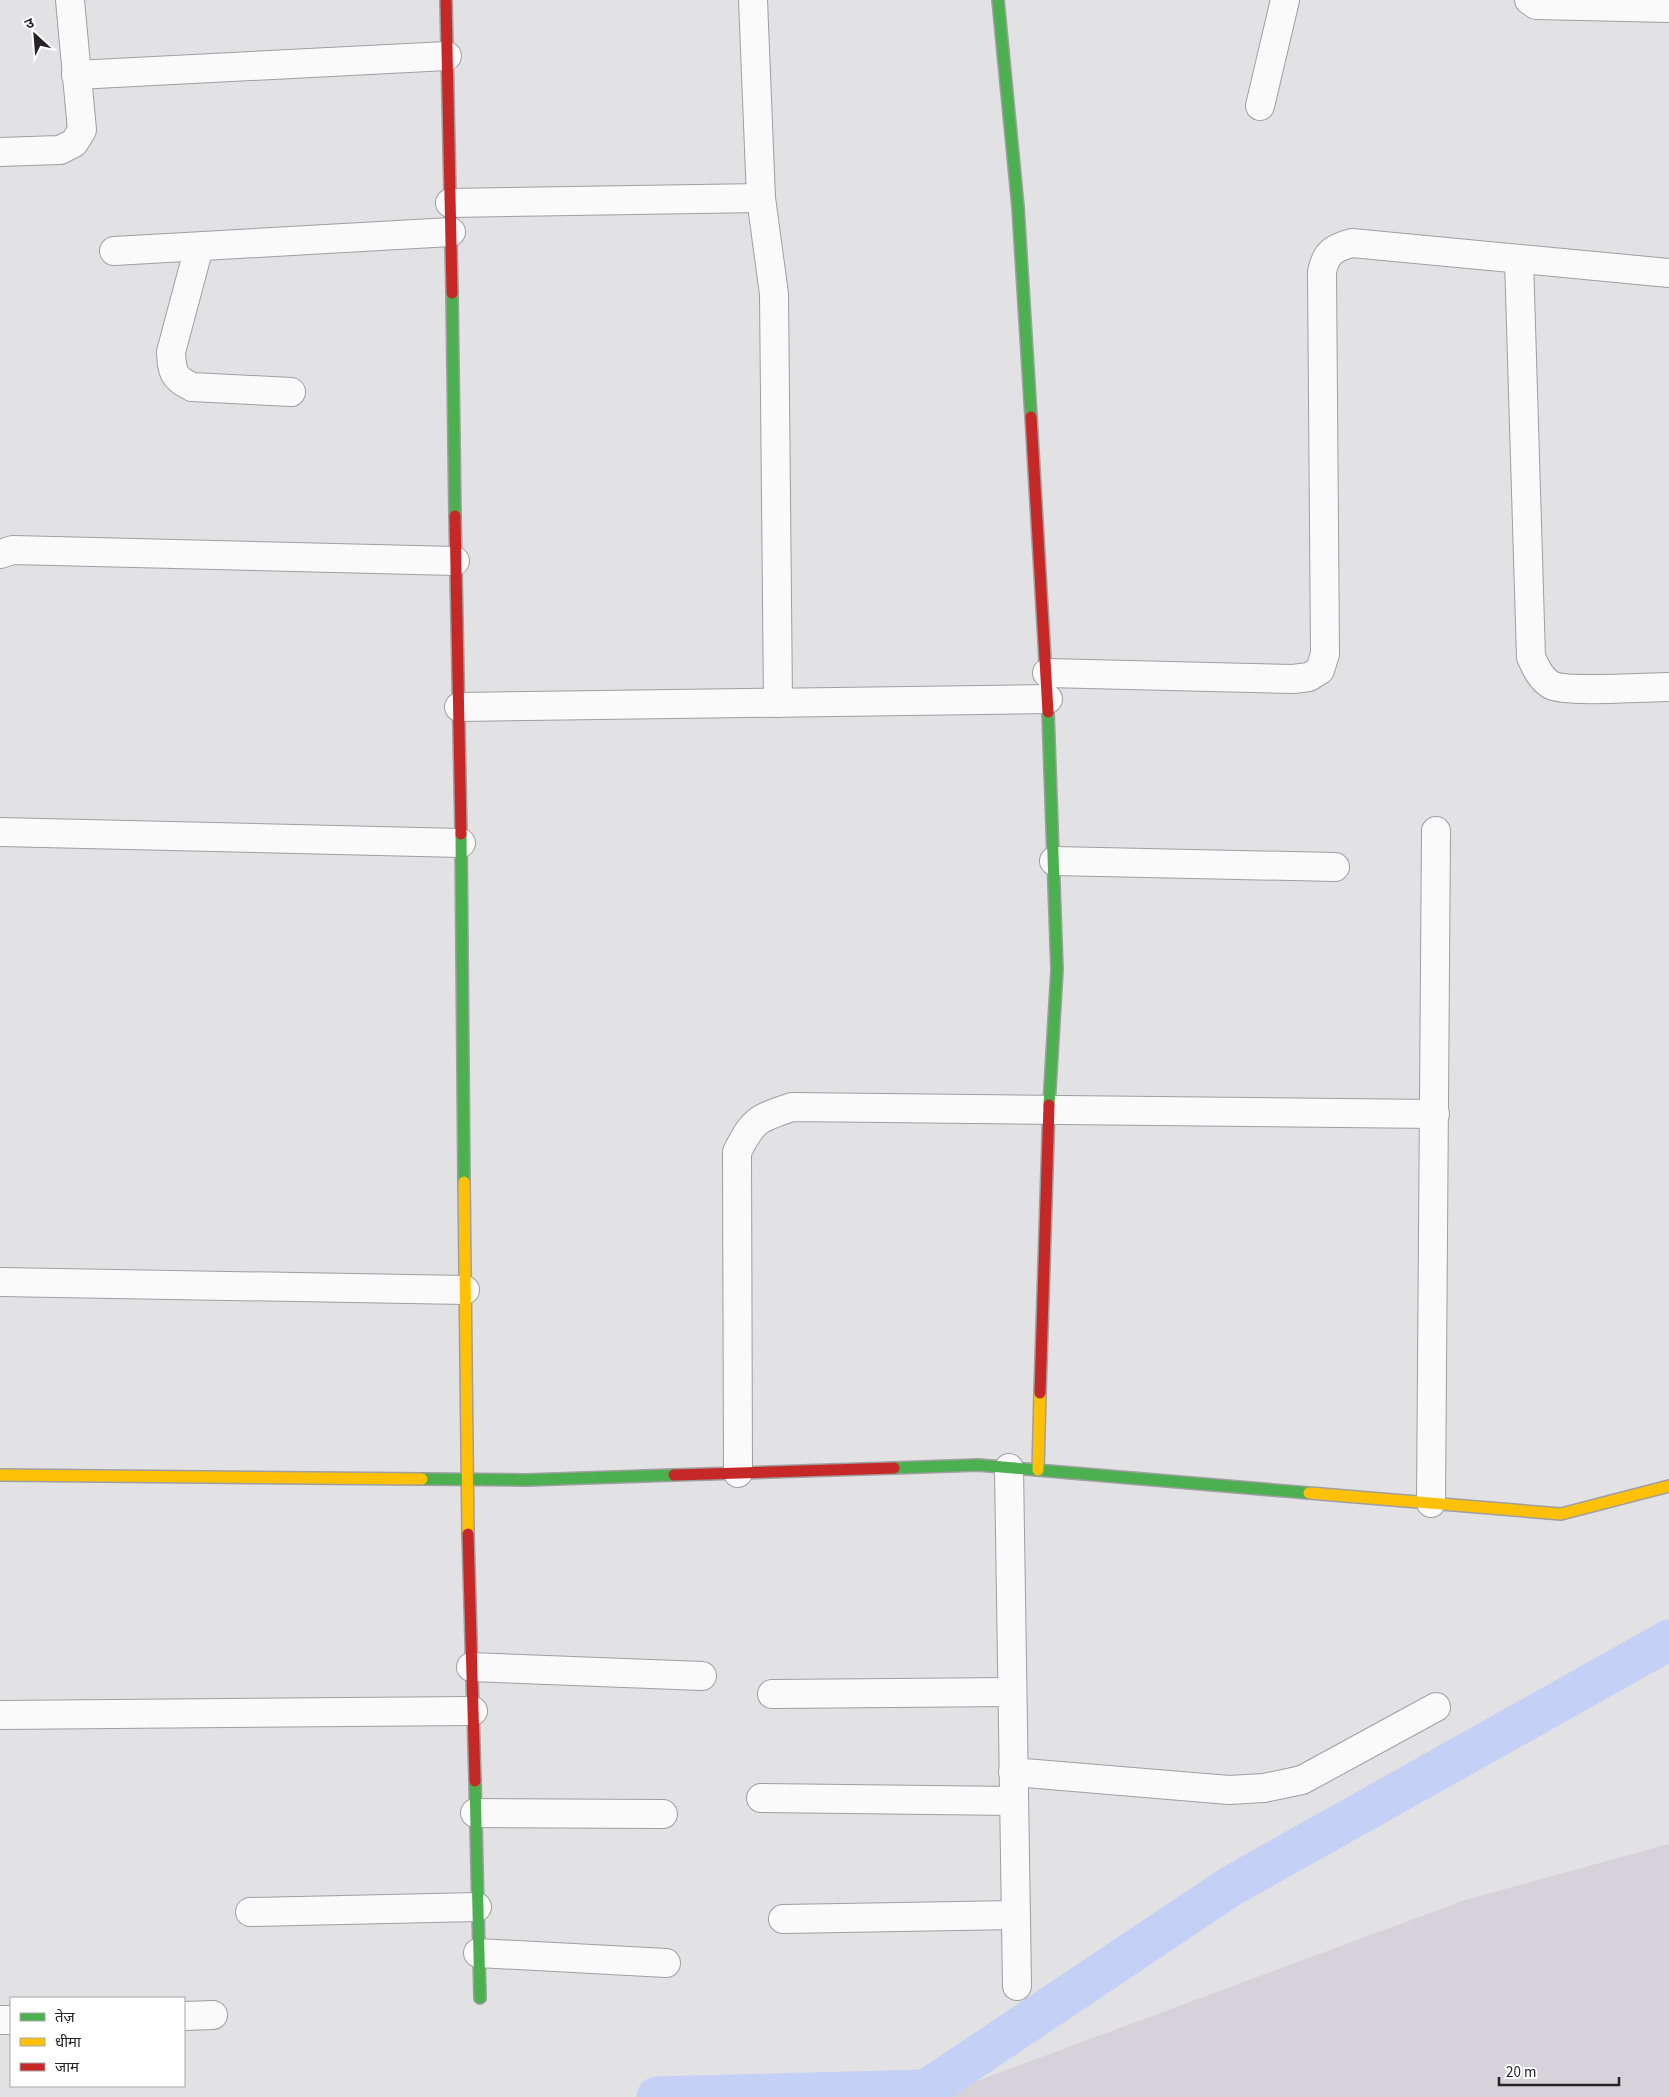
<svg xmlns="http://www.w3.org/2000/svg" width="1669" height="2097" font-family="'Source Sans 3','Noto Sans Devanagari',sans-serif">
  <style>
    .built { fill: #d7d2d9 }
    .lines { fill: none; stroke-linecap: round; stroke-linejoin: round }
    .canal { stroke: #c4d0f6; stroke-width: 41 }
    .street-casing { stroke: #9f9ea0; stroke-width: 30 }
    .fast-casing { stroke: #9f9ea0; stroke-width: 14 }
    .slow-casing { stroke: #9f9ea0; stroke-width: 14 }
    .jam-casing { stroke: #9f9ea0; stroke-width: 14 }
    .street { stroke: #fbfafb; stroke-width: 28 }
    .fast { stroke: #4caf50; stroke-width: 11 }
    .slow { stroke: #ffc107; stroke-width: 11 }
    .jam { stroke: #c62828; stroke-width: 11 }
  </style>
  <rect width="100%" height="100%" fill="#e2e1e3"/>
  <polygon class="built" points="1669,1844 1669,2097 934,2097 1465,1900"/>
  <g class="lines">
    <polyline class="canal" points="657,2097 926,2090 1231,1886 1669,1640"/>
    <defs>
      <g id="street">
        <polyline points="1529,0 1536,5 1669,8"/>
        <polyline points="76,75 447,56"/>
        <polyline points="1260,106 1285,0"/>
        <polyline points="0,152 60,150 74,143 82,130 70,0"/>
        <polyline points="761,198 774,294 778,703"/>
        <polyline points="450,203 761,198 753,0"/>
        <path d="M 199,247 L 171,352 C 172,372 173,378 192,387 L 291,392"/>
        <polyline points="114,251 451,232"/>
        <path d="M 1519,259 L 1531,657 C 1536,668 1540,678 1551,685 C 1567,693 1647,687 1669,687"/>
        <polyline points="0,554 13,550 455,561"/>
        <path d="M 1047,673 L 1293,679 L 1309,677 L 1320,670 L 1325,654 L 1322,272 C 1326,252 1334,248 1352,243 L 1669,273"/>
        <polyline points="459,707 1048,699"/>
        <polyline points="0,832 461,843"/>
        <polyline points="1054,861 1335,867"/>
        <polyline points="0,1282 465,1290"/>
        <polyline points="1009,1468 1017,1986"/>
        <path d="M 738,1473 L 737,1152 C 754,1119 757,1119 792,1107 L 1435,1114"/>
        <polyline points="1431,1503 1436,831"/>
        <polyline points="471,1667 702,1676"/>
        <polyline points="772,1694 1012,1692"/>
        <polyline points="0,1715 473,1711"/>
        <polyline points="1013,1772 1229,1790 1264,1788 1302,1780 1436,1707"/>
        <polyline points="761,1798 1014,1801"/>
        <polyline points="475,1813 663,1814"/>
        <polyline points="250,1912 477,1907"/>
        <polyline points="783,1919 1016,1915"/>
        <polyline points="478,1953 666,1963"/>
        <polyline points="184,2016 213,2015"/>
        <polyline points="0,2020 11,2020"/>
      </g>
      <g id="fast">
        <polyline points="998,0 1018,207 1031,417"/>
        <polyline points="452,293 455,516"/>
        <polyline points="1048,712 1057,970 1049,1105"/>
        <polyline points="461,834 464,1182"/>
        <polyline points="894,1468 978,1465 1309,1493"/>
        <polyline points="422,1479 527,1480 674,1475"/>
        <polyline points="475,1781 480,1998"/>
      </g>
      <g id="slow">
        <polyline points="464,1182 468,1534"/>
        <polyline points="1038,1470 1040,1393"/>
        <polyline points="0,1475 422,1479"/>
        <polyline points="1309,1493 1561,1514 1669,1486"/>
      </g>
      <g id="jam">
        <polyline points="446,0 452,293"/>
        <polyline points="1031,417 1048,712"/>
        <polyline points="455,516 461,834"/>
        <polyline points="1040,1393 1049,1105"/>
        <polyline points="674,1475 894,1468"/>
        <polyline points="468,1534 475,1781"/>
      </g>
    </defs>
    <use href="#street" class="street-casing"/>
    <use href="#fast" class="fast-casing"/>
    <use href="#slow" class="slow-casing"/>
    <use href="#jam" class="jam-casing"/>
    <use href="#street" class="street"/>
    <use href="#fast" class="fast"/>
    <use href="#slow" class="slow"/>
    <use href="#jam" class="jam"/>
  </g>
  <rect x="10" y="1997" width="175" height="90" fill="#ffffff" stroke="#a8a7a8"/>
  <rect x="20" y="2013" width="25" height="8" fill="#4caf50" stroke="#a8a7a8"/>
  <text x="55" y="2022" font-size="15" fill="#252325">तेज़</text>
  <rect x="20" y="2038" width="25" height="8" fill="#ffc107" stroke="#a8a7a8"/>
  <text x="55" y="2047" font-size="15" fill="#252325">धीमा</text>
  <rect x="20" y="2063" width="25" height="8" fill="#c62828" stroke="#a8a7a8"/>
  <text x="55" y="2072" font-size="15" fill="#252325">जाम</text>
  <g transform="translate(35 35) rotate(334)" stroke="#ffffff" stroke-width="4" paint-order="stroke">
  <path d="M0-4L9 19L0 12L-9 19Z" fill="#252325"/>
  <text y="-8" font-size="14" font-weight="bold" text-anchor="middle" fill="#252325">उ</text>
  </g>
  <path d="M1499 2077v8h120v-8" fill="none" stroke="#252325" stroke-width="2.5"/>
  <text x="1506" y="2077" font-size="15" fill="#252325" stroke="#ffffff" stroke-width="4" paint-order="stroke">20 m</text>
</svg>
